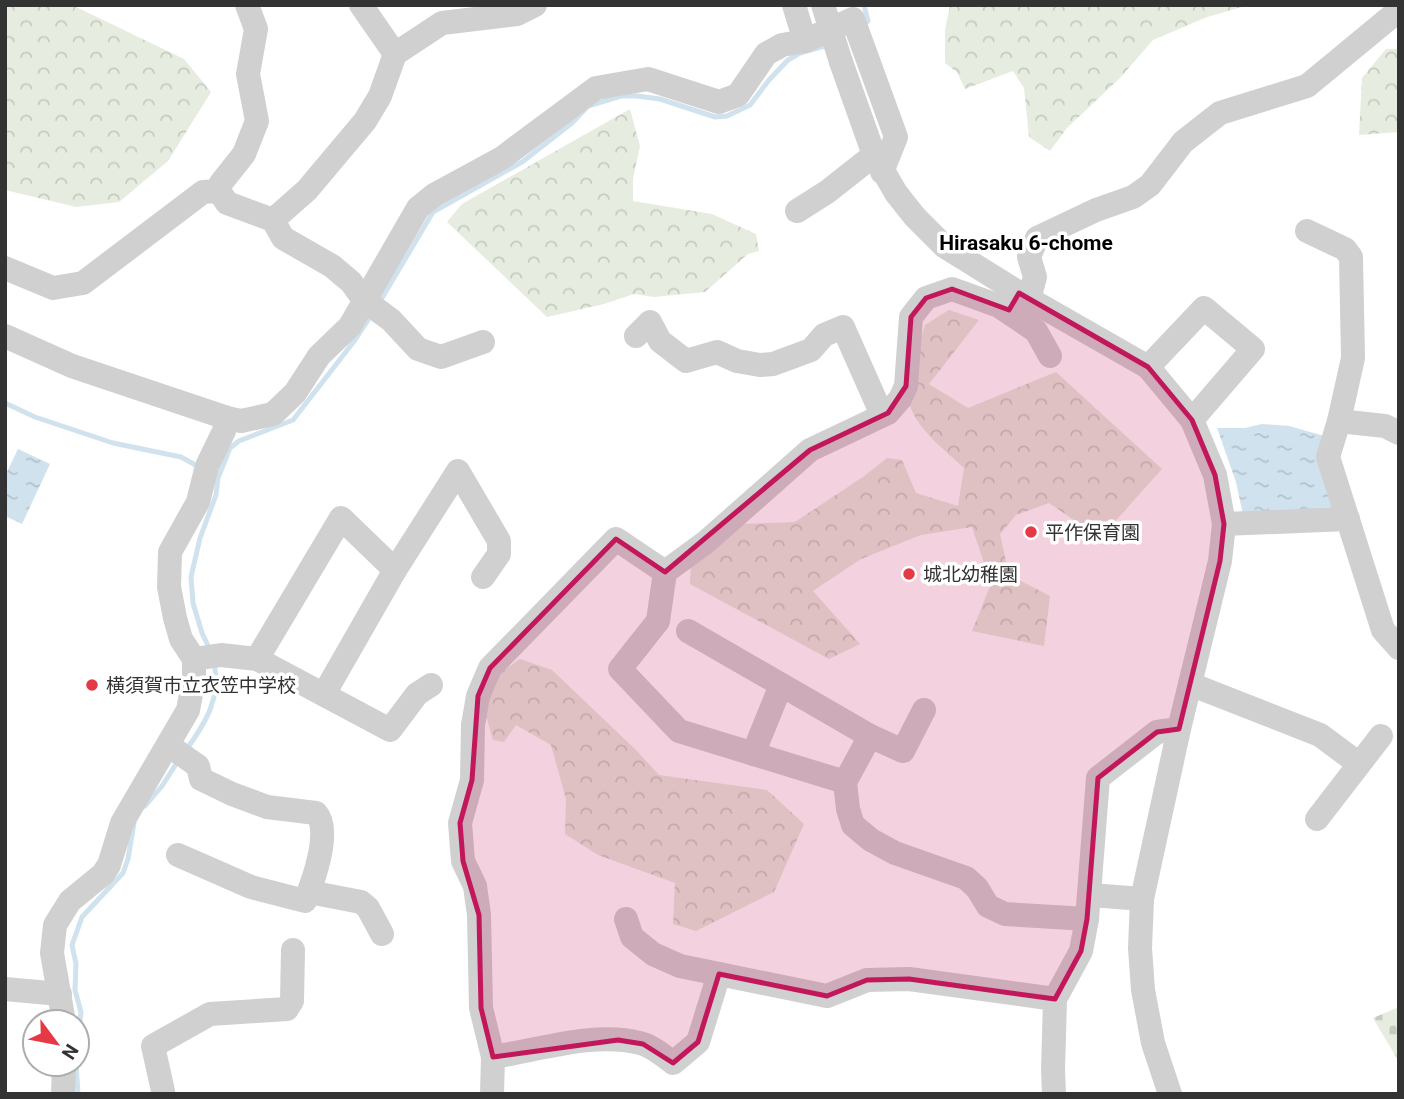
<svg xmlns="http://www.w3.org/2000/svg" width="1404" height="1099" font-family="Roboto,'Noto Sans JP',sans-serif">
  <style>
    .forest { fill: url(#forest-crowns) }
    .cemetery { fill: url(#cemetery-stones) }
    .water { fill: url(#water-ripples) }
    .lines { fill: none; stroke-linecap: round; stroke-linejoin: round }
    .stream { stroke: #cfe2ee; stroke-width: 5 }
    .minor { stroke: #d0d0d0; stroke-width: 24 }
    .minor-bridge { stroke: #d0d0d0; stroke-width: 24 }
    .marked { fill: #c2185b; fill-opacity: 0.2; stroke: #c2185b; stroke-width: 5; stroke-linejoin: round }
    .poi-dot { fill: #e63946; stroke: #fff; stroke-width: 2.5 }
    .labels { text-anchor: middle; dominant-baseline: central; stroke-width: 7; stroke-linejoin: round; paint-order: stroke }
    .poi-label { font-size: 19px; fill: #333; stroke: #fff; text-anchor: start }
    .neighbourhood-label { font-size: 21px; font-weight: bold; fill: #000; stroke: #fff }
  </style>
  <defs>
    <pattern id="forest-crowns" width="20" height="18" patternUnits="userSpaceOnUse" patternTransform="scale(1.75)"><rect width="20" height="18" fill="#e6ecdf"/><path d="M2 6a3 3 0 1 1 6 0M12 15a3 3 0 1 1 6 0" fill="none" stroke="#c6cbc0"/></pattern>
    <pattern id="cemetery-stones" width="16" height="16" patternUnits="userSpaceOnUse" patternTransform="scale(1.75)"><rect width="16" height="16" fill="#e6ecdf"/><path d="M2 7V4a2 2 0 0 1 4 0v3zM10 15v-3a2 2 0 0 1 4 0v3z" fill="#c6cbc0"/></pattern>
    <pattern id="water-ripples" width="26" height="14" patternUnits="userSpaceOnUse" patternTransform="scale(1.75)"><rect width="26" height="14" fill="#cfe2ee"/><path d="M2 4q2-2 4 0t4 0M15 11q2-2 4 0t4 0" fill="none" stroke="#b2c2cd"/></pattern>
  </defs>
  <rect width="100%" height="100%" fill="#fff"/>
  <g class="forest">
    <polygon points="5,5 72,5 184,59 211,92 168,161 119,202 76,207 5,190"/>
    <polygon points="950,5 1249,5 1207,17 1153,40 1120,78 1067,128 1050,151 1029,137 1024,88 1013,71 965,89 957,72 945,63 945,30"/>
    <polygon points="1386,49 1399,49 1399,132 1359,135 1362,78"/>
    <polygon points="630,109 640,146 633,179 633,201 712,214 756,234 759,251 748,254 705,292 654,297 634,294 604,304 547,317 447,222 462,204"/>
    <path d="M 949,310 L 979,320 L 929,384 L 968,408 L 1056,372 L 1162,469 L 1100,538 L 1049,503 L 1016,515 L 1000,534 L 1009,575 L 1050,596 L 1044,646 L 972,631 L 991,584 L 972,527 L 921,535 L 861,559 L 813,591 L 860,644 L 829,659 L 690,584 L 691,562 L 740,524 L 795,522 L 863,477 L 887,458 L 902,460 L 916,493 L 958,506 L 964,468 C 945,450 919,431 910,406 C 903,386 919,345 925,325 Z"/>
    <polygon points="520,659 552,670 637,751 659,775 767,790 804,824 774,892 696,931 673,924 675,883 598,855 565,834 566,799 551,745 516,725 504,742 493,740 482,702 501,672"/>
  </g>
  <polygon class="cemetery" points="1399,1007 1399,1062 1373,1018"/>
  <g class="water">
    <polygon points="1262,424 1289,426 1328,437 1334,511 1243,515 1236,482 1217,428 1245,428"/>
    <polygon points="18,449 50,464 22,524 5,516 5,476"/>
  </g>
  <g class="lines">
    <g class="stream">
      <polyline points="863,24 868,21 864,5"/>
      <polyline points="379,303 433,212 522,162 572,123 588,106 621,96 637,96 660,99 715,117 727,116 750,105 769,80 788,60 800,53 828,45"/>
      <polyline points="5,403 35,417 113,443 181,457 201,468"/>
      <polyline points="210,650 202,633 193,603 191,577 200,538 216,495 218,478 230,448 239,441 293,420 355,340 372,314"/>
      <path d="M 186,750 C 205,724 222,697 214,663"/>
      <polyline points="145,806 162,786 178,761"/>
      <polyline points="77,1049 81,1012 75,990 76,964 72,945 82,917 123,873 128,859 134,823"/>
      <polyline points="76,1064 78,1094"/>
    </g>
    <g class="minor">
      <polyline points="247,5 256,29 248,74 257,121 244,154 221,183 219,191 227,203 273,220 283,238 332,266 351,282 364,300 391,320 418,349 441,357 483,342"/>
      <polyline points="361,5 395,54"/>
      <polyline points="794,5 805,41"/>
      <polyline points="841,62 874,155 896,193 915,217 944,246 1029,299 1148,367 1192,420 1215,475 1224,524 1220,561 1179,729 1142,899 1140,948 1143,990 1153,1043 1170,1094"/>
      <polyline points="797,211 827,192 874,155"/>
      <polyline points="273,220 307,190 365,121 380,96 395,54 442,23 517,14 535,5"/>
      <polyline points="1307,231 1345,249 1351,257 1353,358 1339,421 1328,457 1383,630 1399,648"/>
      <polyline points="5,268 53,288 83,283 203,192 219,191"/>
      <polyline points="1029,299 1035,277 1029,257 1037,238 1096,210 1133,197 1150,185 1183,142 1220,113 1307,86 1399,10"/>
      <polyline points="5,336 72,366 227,418 241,421 273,414 295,393 319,356 350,326 418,208 434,195 502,158 596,88 648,79 719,102 738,95 766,54 782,45 805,41 853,19 896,137 882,172"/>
      <polyline points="636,336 650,322 660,341 686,361 717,352 737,361 760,365 773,364 811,350 824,335 843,327 882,415"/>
      <polyline points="1050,356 1036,331 999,306 952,289 926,298 911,317 906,386 900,399 888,413 810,450 706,542 665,572 658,621 620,669 679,731 845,782 848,809 853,825 871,840 895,853 966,878 977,888 988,906 1005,914 1087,919 1098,778 1157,732 1179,729"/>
      <polyline points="1148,367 1204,308 1253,349 1192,420"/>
      <polyline points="1339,421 1385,426 1399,433"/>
      <polyline points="1224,524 1348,519"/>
      <polyline points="688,631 870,736 903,751 924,710"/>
      <polyline points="194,659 221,655 257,659 341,518 395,570"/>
      <polyline points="257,659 390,730 417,694 431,685"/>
      <polyline points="1190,684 1320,735 1359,764"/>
      <polyline points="324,694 395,570 458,471 499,541 499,554 483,577"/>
      <path d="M 168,745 L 198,766 L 201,779 L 232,794 L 267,807 L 316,813 C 332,830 313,882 305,901 L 251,887 L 178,855"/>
      <polyline points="753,754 781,685"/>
      <polyline points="845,782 870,736"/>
      <polyline points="1317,819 1381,736"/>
      <polyline points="309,892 361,902 368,908 382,934"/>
      <polyline points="1091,895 1142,899"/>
      <polyline points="626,919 632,937 653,954 680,966 827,996 867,980 909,979 1055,999 1053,1070 1054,1094"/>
      <polyline points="5,989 60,994"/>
      <polyline points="1055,999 1081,951 1087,919"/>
      <polyline points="64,1022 52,953 55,925 70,901 103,874 109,865 122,823 188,710 194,679 194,659 181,639 175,618 169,587 170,552 198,502 207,466 224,431 227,418"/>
      <path d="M 493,1057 C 538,1050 596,1031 640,1043 C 652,1046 664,1056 673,1063 L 698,1042 L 719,974"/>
      <polyline points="163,1091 153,1046 210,1014 287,1009 292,1001 293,950"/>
      <polyline points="63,1094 64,1064"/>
      <polyline points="492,1094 493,1057 481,1008 479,915 475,886 463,861 460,823 472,780 473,725 478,696 490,668 616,539 665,572"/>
    </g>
    <polyline class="minor-bridge" points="823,5 841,62"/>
  </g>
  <path class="marked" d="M 952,289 L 1009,310 L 1019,293 L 1148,367 L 1192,420 L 1215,475 L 1224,524 L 1220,561 L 1179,729 L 1157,732 L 1098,778 L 1087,919 L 1081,951 L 1055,999 L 909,979 L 867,980 L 827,996 L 719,974 L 698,1042 L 673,1063 L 643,1044 L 618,1040 L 493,1057 L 481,1008 L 479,915 L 463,861 L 460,823 L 472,780 L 478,696 L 490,668 L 616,539 L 665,572 L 810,450 L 888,413 L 906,386 L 911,317 L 926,298 Z"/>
  <g class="poi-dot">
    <circle cx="1031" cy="532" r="7"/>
    <circle cx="909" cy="574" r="7"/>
    <circle cx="92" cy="685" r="7"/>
  </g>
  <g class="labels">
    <g class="poi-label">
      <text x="1045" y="532">平作保育園</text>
      <text x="923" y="574">城北幼稚園</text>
      <text x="106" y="685">横須賀市立衣笠中学校</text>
    </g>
    <g class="neighbourhood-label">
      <text x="1026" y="243">Hirasaku 6-chome</text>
    </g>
  </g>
  <rect width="1404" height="1099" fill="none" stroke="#333333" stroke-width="14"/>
  <g transform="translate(56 1043) rotate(122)"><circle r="33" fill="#ffffff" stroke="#adadad" stroke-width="2"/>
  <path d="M0-5L12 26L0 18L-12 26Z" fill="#e63946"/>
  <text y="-10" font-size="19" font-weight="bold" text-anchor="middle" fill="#333333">N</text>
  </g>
</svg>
